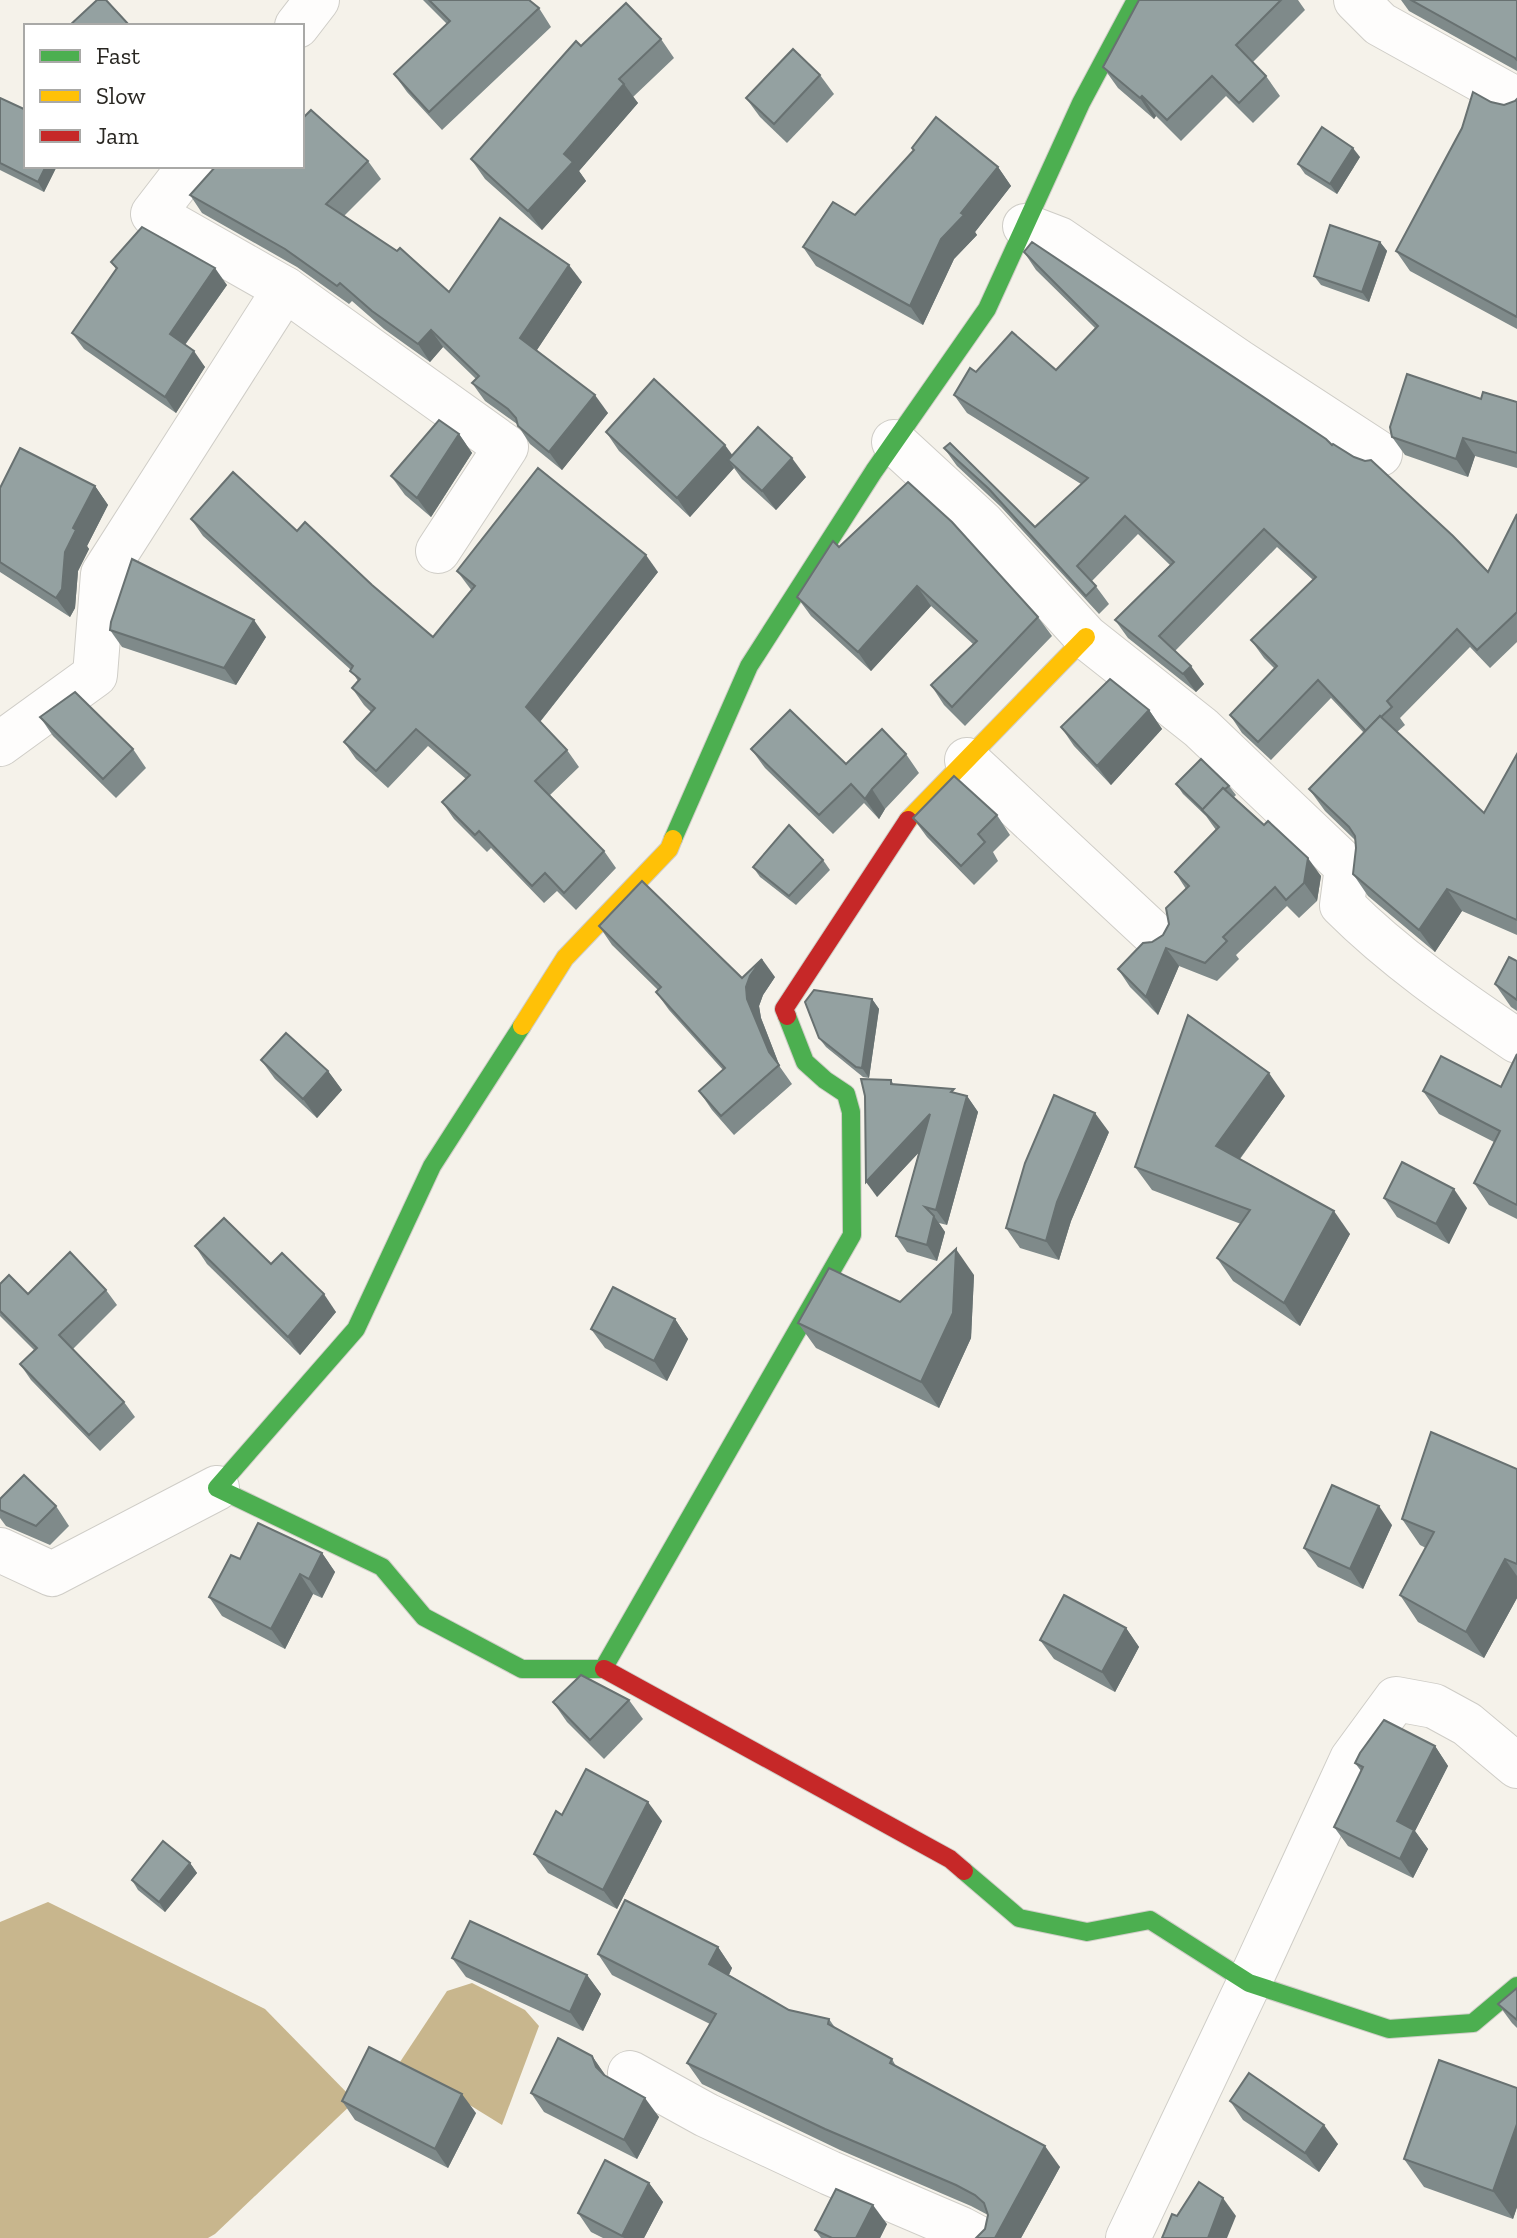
<svg xmlns="http://www.w3.org/2000/svg" width="1517" height="2238" viewBox="0 0 1517 2238" font-family="'Zilla Slab',serif">
	<style>
		.water { fill: #c8b68d }
		.lines { fill: none; stroke-linecap: round; stroke-linejoin: round }
		.street-casing { stroke: #cfcdc7; stroke-width: 46 }
		.fast-casing { stroke: #cfcdc7; stroke-width: 20 }
		.slow-casing { stroke: #cfcdc7; stroke-width: 20 }
		.jam-casing { stroke: #cfcdc7; stroke-width: 20 }
		.street { stroke: #fefdfc; stroke-width: 44 }
		.fast { stroke: #4caf50; stroke-width: 18 }
		.slow { stroke: #ffc107; stroke-width: 18 }
		.jam { stroke: #c62828; stroke-width: 18 }
		.wall { fill: #7f8a8a }
		.shaded-wall { fill: #687171 }
		.building { fill: #94a1a1; stroke: #687171; stroke-width: 2 }
	</style>
	<rect width="100%" height="100%" fill="#f5f2ea"/>
	<!-- water -->
	<g class="water">
		<polygon points="48,1902 265,2009 355,2101 215,2234 208,2238 0,2238 0,1922"/>
		<polygon points="472,1983 525,2010 539,2026 502,2125 400,2062 447,1991"/>
	</g>
	<g class="lines">
		<!-- street casing -->
		<g class="street-casing">
			<g id="street">
				<polyline points="1356,0 1380,24 1517,100"/>
				<polyline points="297,26 317,0"/>
				<polyline points="190,166 153,214 285,289"/>
				<polyline points="1025,226 1059,239 1239,362 1380,454"/>
				<path d="M894 442 983 524 1086 637 1201 728 1347 867 1342 905C1394 957 1456 1000 1517 1041"/>
				<polyline points="0,744 95,675 103,574 285,289 506,447 438,551"/>
				<polyline points="967,760 1157,937"/>
				<polyline points="0,1550 52,1574 217,1488"/>
				<polyline points="630,2073 706,2115 830,2173 961,2229 978,2238"/>
				<polyline points="1128,2238 1249,1983 1352,1759 1396,1699 1434,1706 1467,1724 1517,1766"/>
			</g>
		</g>
		<!-- fast casing -->
		<g class="fast-casing">
			<g id="fast">
				<polyline points="673,839 749,666 874,471 987,309 1081,103 1136,0"/>
				<polyline points="522,1026 432,1166 356,1329 217,1488 382,1567 424,1617 522,1669 604,1669"/>
				<polyline points="603,1669 852,1235 851,1112 846,1094 825,1080 805,1062 787,1016"/>
				<polyline points="964,1871 1019,1918 1087,1932 1150,1920 1249,1983 1389,2029 1473,2023 1517,1986"/>
			</g>
		</g>
		<!-- slow casing -->
		<g class="slow-casing">
			<g id="slow">
				<polyline points="908,820 1086,637"/>
				<polyline points="522,1026 565,958 669,849 673,839"/>
			</g>
		</g>
		<!-- jam casing -->
		<g class="jam-casing">
			<g id="jam">
				<polyline points="787,1016 784,1009 908,820"/>
				<polyline points="604,1669 950,1859 964,1871"/>
			</g>
		</g>
		<!-- street -->
		<use href="#street" class="street"/>
		<!-- fast -->
		<use href="#fast" class="fast"/>
		<!-- slow -->
		<use href="#slow" class="slow"/>
		<!-- jam -->
		<use href="#jam" class="jam"/>
	</g>
	<!-- wall -->
	<g class="wall">
		<polygon points="423,0 529,0 539,8 551,27 442,130 407,92 394,74 447,24"/>
		<polygon points="1139,0 1298,0 1305,10 1253,62 1266,76 1280,96 1253,123 1226,96 1181,141 1156,116 1154,119 1118,88 1103,67"/>
		<polygon points="1401,0 1517,0 1517,71 1409,11"/>
		<polygon points="661,39 674,58 633,97 638,103 579,171 586,181 542,230 485,179 471,159 581,46"/>
		<polygon points="820,75 834,94 787,143 760,117 746,98"/>
		<polygon points="0,98 26,166 57,166 44,192 0,170"/>
		<polygon points="1517,99 1517,329 1410,271 1396,251 1491,102 1504,105 1515,101"/>
		<polygon points="912,148 998,167 1011,186 975,232 977,235 954,259 923,325 816,266 803,247 855,215 913,151"/>
		<polygon points="1360,157 1337,194 1305,174 1298,164"/>
		<polygon points="368,161 381,179 344,216 449,292 582,282 536,351 608,413 562,470 530,444 517,424 485,401 472,383 476,379 443,347 430,362 384,329 352,301 349,304 297,267 202,213 190,195"/>
		<polygon points="1380,242 1387,251 1369,302 1321,285 1314,276"/>
		<polygon points="1024,252 1332,445 1488,572 1517,514 1517,642 1490,668 1470,647 1400,718 1405,725 1397,732 1484,813 1517,754 1517,935 1462,911 1435,952 1368,896 1353,874 1356,848 1355,840 1325,811 1309,789 1364,733 1331,698 1271,760 1242,733 1230,715 1275,669 1264,658 1251,640 1313,580 1277,547 1175,651 1204,684 1196,692 1128,638 1115,620 1170,565 1138,534 1092,581 1109,604 1099,614 1001,507 957,466 944,448 1035,527 1081,484 967,413 954,395 976,372 1056,370 1095,328 1036,270"/>
		<polygon points="111,262 227,285 185,345 205,367 176,413 84,349 72,333 116,269"/>
		<polygon points="1481,399 1517,402 1517,468 1475,456 1468,477 1405,455 1392,437"/>
		<polygon points="606,432 806,477 776,510 742,479 734,468 690,517 619,451"/>
		<polygon points="459,434 472,453 431,517 405,495 391,476"/>
		<polygon points="95,486 108,505 87,546 89,549 78,571 75,608 70,617 0,572 0,488"/>
		<polygon points="191,519 297,531 372,585 433,637 472,591 457,571 658,572 540,722 567,750 579,767 550,795 604,851 616,868 576,910 557,891 544,903 491,848 487,852 454,819 442,802 466,779 428,746 388,788 356,759 344,742 371,712 364,705 352,688 358,681 351,670 203,536"/>
		<polygon points="839,547 1038,617 1052,636 965,726 944,705 931,685 973,644 931,606 871,671 811,616 797,597"/>
		<polygon points="110,630 266,637 236,685 122,647"/>
		<polygon points="1149,710 1162,729 1111,785 1074,746 1061,727"/>
		<polygon points="40,717 133,749 146,768 116,798 53,736"/>
		<polygon points="751,749 846,764 906,754 919,773 885,809 879,819 864,803 833,834 765,768"/>
		<polygon points="1176,784 1229,786 1236,795 1234,797 1321,876 1317,901 1299,918 1287,906 1236,955 1239,959 1217,981 1179,966 1158,1015 1130,987 1118,969 1163,935 1186,889 1175,872 1216,830 1206,816 1183,794"/>
		<polygon points="997,815 1010,835 993,852 998,861 974,885 927,837 913,818"/>
		<polygon points="823,860 830,870 796,905 760,877 753,867"/>
		<polygon points="599,926 742,978 775,977 763,995 759,1006 761,1018 780,1067 792,1084 734,1135 712,1110 699,1091 723,1070 669,1010 656,992 658,990 612,945"/>
		<polygon points="1517,961 1517,1011 1511,1007 1495,984"/>
		<polygon points="872,999 879,1009 869,1078 863,1077 826,1047 819,1038"/>
		<polygon points="1517,1054 1517,1219 1489,1205 1474,1183 1494,1142 1439,1114 1423,1091 1501,1087"/>
		<polygon points="261,1060 328,1071 342,1090 317,1118 275,1079"/>
		<polygon points="891,1080 894,1085 957,1093 967,1096 978,1112 947,1225 939,1223 945,1232 937,1261 907,1252 896,1236 919,1152 877,1197"/>
		<polygon points="1285,1096 1240,1159 1350,1234 1300,1326 1233,1281 1217,1258 1241,1224 1152,1190 1135,1167"/>
		<polygon points="1109,1132 1071,1221 1059,1260 1020,1248 1006,1228"/>
		<polygon points="1384,1198 1467,1208 1449,1244 1397,1217"/>
		<polygon points="195,1246 271,1264 336,1312 300,1355 207,1264"/>
		<polygon points="974,1275 971,1338 939,1408 816,1348 798,1323 900,1302"/>
		<polygon points="0,1284 28,1294 106,1290 117,1305 73,1349 124,1402 135,1417 100,1451 31,1380 20,1364 34,1350 0,1316"/>
		<polygon points="675,1319 688,1339 667,1381 605,1348 591,1329"/>
		<polygon points="1517,1469 1517,1598 1484,1658 1418,1622 1400,1595 1426,1548 1420,1545 1402,1519"/>
		<polygon points="0,1499 56,1506 69,1526 50,1545 6,1526 0,1518"/>
		<polygon points="1392,1525 1363,1589 1318,1567 1304,1548"/>
		<polygon points="322,1553 335,1572 322,1598 313,1594 285,1649 222,1616 209,1597 240,1559"/>
		<polygon points="1126,1628 1139,1647 1115,1692 1054,1659 1040,1640"/>
		<polygon points="629,1700 643,1719 604,1759 567,1722 553,1702"/>
		<polygon points="1435,1746 1448,1766 1415,1831 1428,1849 1413,1878 1348,1846 1334,1827 1361,1771 1355,1763"/>
		<polygon points="562,1815 662,1821 617,1909 548,1873 534,1854"/>
		<polygon points="190,1863 197,1873 165,1912 138,1890 132,1880"/>
		<polygon points="718,1947 732,1968 729,1975 789,2010 829,2019 836,2029 892,2059 897,2068 1060,2167 1021,2238 976,2238 985,2229 988,2215 971,2206 840,2150 702,2084 687,2063 710,2024 612,1975 598,1954"/>
		<polygon points="452,1958 587,1975 601,1994 583,2031 466,1977"/>
		<polygon points="1517,1988 1517,2028 1512,2023 1498,2004"/>
		<polygon points="592,2056 606,2076 659,2117 637,2159 544,2112 531,2093"/>
		<polygon points="1517,2088 1517,2207 1513,2219 1424,2187 1404,2159"/>
		<polygon points="342,2101 476,2113 448,2168 355,2120"/>
		<polygon points="1230,2101 1338,2144 1319,2172 1243,2120"/>
		<polygon points="649,2183 663,2202 644,2238 603,2238 591,2232 578,2213"/>
		<polygon points="887,2224 880,2238 821,2238 815,2230"/>
	</g>
	<!-- shaded-wall -->
	<g class="shaded-wall">
		<polygon points="624,84 638,103 579,171 586,181 542,230 528,211 564,154"/>
		<polygon points="1142,96 1156,116 1154,119 1140,98"/>
		<polygon points="1353,148 1360,157 1337,194 1330,184"/>
		<polygon points="46,166 57,166 44,192 38,182"/>
		<polygon points="998,167 1011,186 975,232 977,235 954,259 923,325 910,306 941,239"/>
		<polygon points="1380,242 1387,251 1369,302 1362,292"/>
		<polygon points="569,265 582,282 533,356 520,338"/>
		<polygon points="215,268 227,285 181,350 170,334"/>
		<polygon points="431,330 443,347 430,362 418,344"/>
		<polygon points="194,351 205,367 176,413 165,397"/>
		<polygon points="595,395 608,413 562,470 549,452"/>
		<polygon points="459,434 472,453 431,517 417,498"/>
		<polygon points="1463,438 1475,456 1468,477 1456,459"/>
		<polygon points="725,445 739,464 728,460 734,468 690,517 677,498"/>
		<polygon points="792,458 806,477 776,510 762,491"/>
		<polygon points="95,486 108,505 87,546 89,549 78,571 75,608 70,617 56,598 65,552 73,528"/>
		<polygon points="646,555 658,572 538,724 526,707"/>
		<polygon points="917,586 931,606 871,671 858,652"/>
		<polygon points="254,620 266,637 236,685 224,668"/>
		<polygon points="1191,666 1204,684 1196,692 1183,674"/>
		<polygon points="1149,710 1162,729 1111,785 1097,766"/>
		<polygon points="872,789 885,809 879,819 865,799"/>
		<polygon points="1308,858 1321,876 1317,901 1304,883"/>
		<polygon points="1447,889 1462,911 1435,952 1419,930"/>
		<polygon points="1166,948 1179,966 1158,1015 1146,997"/>
		<polygon points="762,959 775,977 763,995 759,1006 761,1018 780,1067 769,1052 747,999 746,987 750,976"/>
		<polygon points="872,999 879,1009 869,1078 862,1068"/>
		<polygon points="328,1071 342,1090 317,1118 303,1099"/>
		<polygon points="1269,1073 1285,1096 1232,1169 1216,1146"/>
		<polygon points="967,1096 978,1112 947,1225 936,1210"/>
		<polygon points="1095,1113 1109,1132 1071,1221 1059,1260 1046,1241 1057,1202"/>
		<polygon points="930,1114 941,1129 877,1197 866,1182"/>
		<polygon points="1454,1189 1467,1208 1449,1244 1436,1224"/>
		<polygon points="1334,1211 1350,1234 1300,1326 1284,1303"/>
		<polygon points="934,1216 945,1232 937,1261 927,1245"/>
		<polygon points="956,1249 974,1275 971,1338 939,1408 921,1382"/>
		<polygon points="324,1294 336,1312 300,1355 288,1337"/>
		<polygon points="675,1319 688,1339 667,1381 654,1361"/>
		<polygon points="1379,1506 1392,1525 1363,1589 1350,1569"/>
		<polygon points="322,1553 335,1572 322,1598 309,1579"/>
		<polygon points="1505,1559 1517,1576 1517,1598 1484,1658 1466,1632"/>
		<polygon points="300,1574 313,1594 285,1649 271,1629"/>
		<polygon points="1126,1628 1139,1647 1115,1692 1102,1672"/>
		<polygon points="1435,1746 1448,1766 1415,1831 1428,1849 1413,1878 1400,1859 1397,1821"/>
		<polygon points="648,1802 662,1821 617,1909 603,1890"/>
		<polygon points="190,1863 197,1873 165,1912 159,1902"/>
		<polygon points="718,1947 732,1968 724,1985 709,1964"/>
		<polygon points="587,1975 601,1994 583,2031 570,2012"/>
		<polygon points="592,2056 605,2075 609,2087 596,2067"/>
		<polygon points="462,2094 476,2113 448,2168 435,2149"/>
		<polygon points="645,2098 659,2117 637,2159 624,2140"/>
		<polygon points="1517,2124 1517,2207 1513,2219 1493,2191"/>
		<polygon points="1324,2125 1338,2144 1319,2172 1305,2153"/>
		<polygon points="1045,2146 1060,2167 1021,2238 995,2238"/>
		<polygon points="649,2183 663,2202 644,2238 624,2238 622,2236"/>
		<polygon points="1223,2198 1236,2216 1227,2238 1208,2238"/>
		<polygon points="873,2205 887,2224 880,2238 856,2238"/>
	</g>
	<!-- building -->
	<g class="building">
		<polygon points="97,0 106,0 130,26 69,26"/>
		<polygon points="429,0 529,0 539,8 429,112 394,74 450,21"/>
		<polygon points="1139,0 1281,0 1236,45 1266,76 1239,103 1212,76 1167,120 1142,96 1140,98 1103,67"/>
		<polygon points="1411,0 1517,0 1517,60 1515,58"/>
		<polygon points="626,3 661,39 619,79 624,84 564,154 573,162 528,211 471,159 576,41 581,46"/>
		<polygon points="793,49 820,75 774,124 746,98"/>
		<polygon points="1473,92 1491,102 1504,105 1515,101 1517,99 1517,317 1396,251 1462,128"/>
		<polygon points="0,98 26,110 26,166 46,166 38,182 0,163"/>
		<polygon points="311,110 368,161 326,204 397,251 400,248 449,292 500,218 569,265 520,338 595,395 549,452 518,426 516,418 508,409 472,383 479,376 431,330 418,344 372,311 340,283 337,286 285,249 190,195 216,166 302,166 302,119"/>
		<polygon points="936,117 998,167 961,213 964,215 941,239 910,306 803,247 833,202 855,215 914,150 912,148"/>
		<polygon points="1322,127 1353,148 1330,184 1298,164"/>
		<polygon points="1330,225 1380,242 1362,292 1314,276"/>
		<polygon points="142,227 215,268 170,334 194,351 165,397 72,333 117,268 111,262"/>
		<polygon points="1032,242 1326,439 1332,445 1333,444 1354,457 1365,461 1371,460 1453,536 1488,572 1517,514 1517,612 1477,650 1457,629 1387,701 1392,707 1381,717 1380,716 1366,731 1318,680 1258,742 1230,715 1277,666 1251,640 1316,577 1264,529 1159,636 1191,666 1183,674 1115,620 1174,562 1125,516 1077,566 1096,586 1086,596 989,489 944,448 950,443 1035,527 1088,478 954,395 970,368 976,372 1012,332 1056,370 1098,326 1024,252"/>
		<polygon points="1407,374 1481,399 1483,392 1517,402 1517,453 1463,438 1456,459 1392,437 1390,427"/>
		<polygon points="654,379 725,445 677,498 606,432"/>
		<polygon points="439,420 459,434 417,498 391,476"/>
		<polygon points="758,427 792,458 762,491 728,460"/>
		<polygon points="20,448 95,486 73,528 76,530 65,552 62,589 56,598 0,562 0,488"/>
		<polygon points="538,468 646,555 526,707 567,750 535,781 604,851 564,893 545,873 532,886 479,831 475,835 442,802 470,775 416,729 376,771 344,742 375,708 352,688 360,679 350,671 353,666 191,519 233,472 297,531 305,522 372,585 433,637 475,586 457,571"/>
		<polygon points="908,482 952,522 1038,617 952,707 931,685 977,641 917,586 858,652 797,597 833,541 839,547"/>
		<polygon points="132,559 254,620 224,668 110,630 111,622"/>
		<polygon points="1110,679 1149,710 1097,766 1061,727"/>
		<polygon points="75,692 133,749 103,779 40,717"/>
		<polygon points="790,710 846,764 882,729 906,754 872,789 865,799 851,784 819,815 751,749"/>
		<polygon points="1380,716 1484,813 1517,754 1517,920 1447,889 1419,930 1353,874 1356,848 1355,836 1349,827 1309,789"/>
		<polygon points="1201,759 1229,786 1225,789 1223,788 1203,810 1176,784"/>
		<polygon points="954,776 997,815 978,834 985,842 961,866 913,818"/>
		<polygon points="1223,788 1264,825 1268,821 1308,858 1304,883 1286,900 1275,887 1223,937 1227,941 1205,963 1166,948 1146,997 1118,969 1143,943 1152,942 1163,935 1169,924 1166,908 1189,886 1175,872 1219,827 1202,810"/>
		<polygon points="789,825 823,860 789,896 753,867"/>
		<polygon points="642,881 742,978 762,959 750,976 746,987 747,999 769,1052 779,1065 721,1116 699,1091 725,1068 656,992 661,987 599,926"/>
		<polygon points="1509,957 1517,961 1517,1000 1495,984"/>
		<polygon points="814,990 872,999 862,1068 856,1067 819,1038 805,1002"/>
		<polygon points="1188,1015 1269,1073 1216,1146 1334,1211 1284,1303 1217,1258 1250,1210 1135,1167"/>
		<polygon points="286,1033 328,1071 303,1099 261,1060"/>
		<polygon points="1517,1054 1517,1205 1474,1183 1500,1131 1423,1091 1441,1056 1501,1087"/>
		<polygon points="861,1079 891,1080 891,1084 954,1089 951,1092 967,1096 936,1210 925,1207 934,1216 927,1245 896,1236 930,1114 866,1182 865,1096"/>
		<polygon points="1054,1095 1095,1113 1057,1202 1046,1241 1006,1228 1025,1163"/>
		<polygon points="1402,1162 1454,1189 1436,1224 1384,1198"/>
		<polygon points="224,1218 271,1264 282,1253 324,1294 288,1337 195,1246"/>
		<polygon points="956,1249 953,1313 921,1382 798,1323 829,1268 900,1302"/>
		<polygon points="70,1252 106,1290 59,1335 124,1402 89,1435 20,1364 37,1348 0,1311 0,1284 9,1275 28,1294"/>
		<polygon points="613,1287 675,1319 654,1361 591,1329"/>
		<polygon points="1431,1432 1517,1469 1517,1564 1505,1559 1466,1632 1400,1595 1434,1532 1402,1519"/>
		<polygon points="24,1475 56,1506 36,1526 0,1510 0,1499"/>
		<polygon points="1332,1485 1379,1506 1350,1569 1304,1548"/>
		<polygon points="258,1523 322,1553 309,1579 300,1574 271,1629 209,1597 231,1555 240,1559"/>
		<polygon points="1064,1595 1126,1628 1102,1672 1040,1640"/>
		<polygon points="581,1675 629,1700 590,1740 553,1702"/>
		<polygon points="1384,1720 1435,1746 1397,1821 1414,1830 1400,1859 1334,1827 1363,1767 1355,1763 1360,1753"/>
		<polygon points="586,1769 648,1802 603,1890 534,1854 556,1811 562,1815"/>
		<polygon points="163,1841 190,1863 159,1902 132,1880"/>
		<polygon points="625,1900 718,1947 709,1964 789,2010 829,2019 828,2024 892,2059 890,2063 1045,2146 995,2238 976,2238 985,2229 988,2215 984,2203 975,2195 956,2185 825,2129 687,2063 716,2014 598,1954"/>
		<polygon points="470,1921 587,1975 570,2012 452,1958"/>
		<polygon points="1517,1988 1517,2020 1498,2004"/>
		<polygon points="558,2038 592,2056 596,2067 604,2075 645,2098 624,2140 531,2093"/>
		<polygon points="369,2047 462,2094 435,2149 342,2101"/>
		<polygon points="1439,2060 1517,2088 1517,2124 1493,2191 1404,2159"/>
		<polygon points="1249,2073 1324,2125 1305,2153 1230,2101"/>
		<polygon points="605,2160 649,2183 622,2236 578,2213"/>
		<polygon points="1199,2182 1223,2198 1208,2238 1162,2238 1172,2214 1177,2216"/>
		<polygon points="836,2189 873,2205 856,2238 832,2238 815,2230"/>
	</g>
	<!-- legend -->
	<rect x="24" y="24" width="280" height="144" fill="#ffffff" stroke="#a9a9a7" stroke-width="2"/>
	<rect x="40" y="50" width="40" height="12" fill="#4caf50" stroke="#a9a9a7" stroke-width="2"/>
	<text x="96" y="64" font-size="24" fill="#292722">Fast</text>
	<rect x="40" y="90" width="40" height="12" fill="#ffc107" stroke="#a9a9a7" stroke-width="2"/>
	<text x="96" y="104" font-size="24" fill="#292722">Slow</text>
	<rect x="40" y="130" width="40" height="12" fill="#c62828" stroke="#a9a9a7" stroke-width="2"/>
	<text x="96" y="144" font-size="24" fill="#292722">Jam</text>
</svg>
